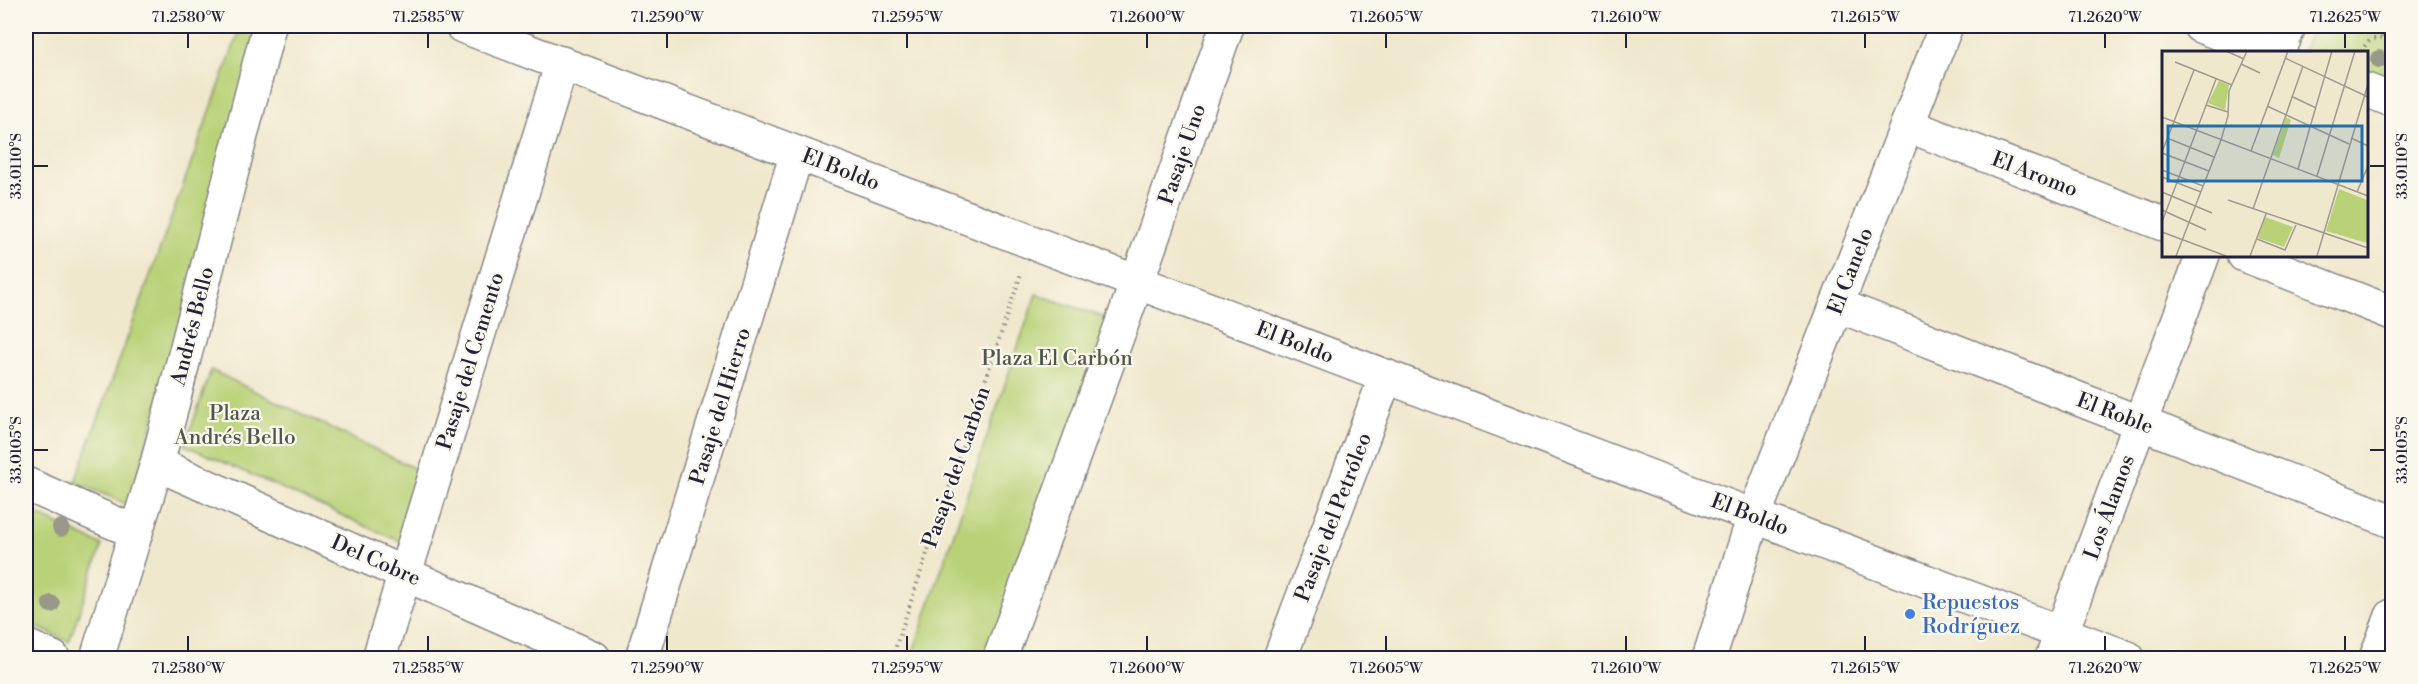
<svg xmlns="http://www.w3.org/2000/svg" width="2418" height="684" viewBox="0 0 2418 684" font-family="'Libre Bodoni',serif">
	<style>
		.green { fill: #b9d278; stroke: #6e7a5a; stroke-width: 1.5 }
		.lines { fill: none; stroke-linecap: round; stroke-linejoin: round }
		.minor-casing { stroke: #898584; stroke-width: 36 }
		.tertiary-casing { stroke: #898584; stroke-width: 36 }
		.path { stroke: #898584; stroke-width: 4; stroke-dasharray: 1.5 4.5; stroke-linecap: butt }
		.minor { stroke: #fff; stroke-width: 33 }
		.tertiary { stroke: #fff; stroke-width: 33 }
		.tree { fill: #979887 }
		.ticks { fill: none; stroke: #22223b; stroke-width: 2 }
		.shop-dot { fill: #3f7fe0; stroke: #fbf7ec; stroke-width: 2 }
		.labels { text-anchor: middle; stroke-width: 4.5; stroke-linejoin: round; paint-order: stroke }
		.street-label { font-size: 21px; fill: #22223b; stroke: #fbf7ec }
		.park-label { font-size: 21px; fill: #4f574d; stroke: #fbf7ec }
		.shop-label { font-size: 21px; fill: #366cbe; stroke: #fbf7ec; text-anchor: start }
		.inset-river { fill: none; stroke: #88b9f4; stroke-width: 3 }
		.inset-road { fill: none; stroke: #9e9993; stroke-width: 1.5 }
		.view { fill: #1f6fb2; fill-opacity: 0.15; stroke: #1f6fb2; stroke-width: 3 }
		.inset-edge { fill: none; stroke: #22223b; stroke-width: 3 }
		.neatline { fill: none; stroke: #22223b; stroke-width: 2 }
		.ticks-label { font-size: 15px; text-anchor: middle; fill: #22223b }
	</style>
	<rect width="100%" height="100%" fill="#fbf7ec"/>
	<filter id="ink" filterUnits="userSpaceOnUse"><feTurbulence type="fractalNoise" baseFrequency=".0167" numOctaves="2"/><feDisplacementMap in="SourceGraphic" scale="12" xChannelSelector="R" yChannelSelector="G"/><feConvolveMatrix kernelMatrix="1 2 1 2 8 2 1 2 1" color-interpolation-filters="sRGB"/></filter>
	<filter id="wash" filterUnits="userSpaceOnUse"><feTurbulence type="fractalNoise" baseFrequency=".008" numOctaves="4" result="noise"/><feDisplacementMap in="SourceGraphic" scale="24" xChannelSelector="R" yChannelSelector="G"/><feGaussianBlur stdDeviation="1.35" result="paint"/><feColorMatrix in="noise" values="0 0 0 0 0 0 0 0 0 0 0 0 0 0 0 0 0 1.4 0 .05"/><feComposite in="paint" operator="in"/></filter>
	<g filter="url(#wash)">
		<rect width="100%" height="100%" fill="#f0e8cd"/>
		<!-- green -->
		<g class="green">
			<polygon points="241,26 266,26 129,505 75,482"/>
			<polygon points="2313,26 2392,27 2392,93 2366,82 2366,52 2302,52"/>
			<polygon points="1036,294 1112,320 993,658 911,658"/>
			<polygon points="211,370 422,472 401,542 185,445"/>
			<polygon points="26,509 102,545 69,642 26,622"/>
		</g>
	</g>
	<g filter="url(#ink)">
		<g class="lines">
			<!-- minor casing -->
			<g class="minor-casing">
				<g id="minor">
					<polyline points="2200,26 2269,52"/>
					<polyline points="2279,52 2289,26"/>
					<polyline points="2366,90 2392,100"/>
					<polyline points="1907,125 2163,224"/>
					<polyline points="2244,255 2392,313"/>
					<polyline points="1837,305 2392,521"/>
					<polyline points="157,464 594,658"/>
					<polyline points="26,484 135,532"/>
					<polyline points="26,646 53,658"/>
					<polyline points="379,658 562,63"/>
					<polyline points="642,658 797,153"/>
					<polyline points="1000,658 1137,282 1227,26"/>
					<polyline points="1280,658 1386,376"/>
					<polyline points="1709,658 1754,516 1946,26"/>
					<polyline points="2052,658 2203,255"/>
					<polyline points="2376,658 2392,616"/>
				</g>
			</g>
			<!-- tertiary casing -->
			<g class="tertiary-casing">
				<g id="tertiary">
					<polyline points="462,26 2128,658"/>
					<polyline points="97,658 157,464 269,26"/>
				</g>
			</g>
			<!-- path -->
			<g class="path">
				<polyline points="2383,38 2389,26"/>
				<path d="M2362 52C2367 37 2381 34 2392 45"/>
				<polyline points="892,658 1021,274"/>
			</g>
			<!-- minor -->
			<use href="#minor" class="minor"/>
			<!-- tertiary -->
			<use href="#tertiary" class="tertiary"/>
		</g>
		<!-- trees -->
		<g class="tree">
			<circle cx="2379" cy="59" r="9"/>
			<circle cx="61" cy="528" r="9"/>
			<circle cx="51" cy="604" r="9"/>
		</g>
	</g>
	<!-- ticks -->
	<path class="ticks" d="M188 33V48M428 33V48M667 33V48M907 33V48M1147 33V48M1386 33V48M1626 33V48M1865 33V48M2105 33V48M2345 33V48M33 166H48M2370 166H2385M33 450H48M2370 450H2385M188 636V651M428 636V651M667 636V651M907 636V651M1147 636V651M1386 636V651M1626 636V651M1865 636V651M2105 636V651M2345 636V651"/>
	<!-- markers -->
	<circle class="shop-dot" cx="1910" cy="614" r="6"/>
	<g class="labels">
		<!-- street labels -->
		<g class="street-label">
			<text transform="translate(1182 154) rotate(-71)" y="7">Pasaje Uno</text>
			<text transform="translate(841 169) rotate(21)" y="7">El Boldo</text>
			<text transform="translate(2035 174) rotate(21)" y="7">El Aromo</text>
			<text transform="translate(1850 271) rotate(-69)" y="7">El Canelo</text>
			<text transform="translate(192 326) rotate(-76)" y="7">Andrés Bello</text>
			<text transform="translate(1295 342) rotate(21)" y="7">El Boldo</text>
			<text transform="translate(470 361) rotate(-73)" y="7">Pasaje del Cemento</text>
			<text transform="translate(720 406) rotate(-73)" y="7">Pasaje del Hierro</text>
			<text transform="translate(2115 413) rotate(21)" y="7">El Roble</text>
			<text transform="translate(956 467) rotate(-71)" y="7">Pasaje del Carbón</text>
			<text transform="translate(2109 507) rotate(-70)" y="7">Los Álamos</text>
			<text transform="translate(1750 514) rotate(21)" y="7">El Boldo</text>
			<text transform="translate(1333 517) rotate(-69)" y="7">Pasaje del Petróleo</text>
			<text transform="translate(376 560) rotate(24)" y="7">Del Cobre</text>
		</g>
		<!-- park labels -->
		<g class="park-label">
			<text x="1057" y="365">Plaza El Carbón</text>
			<text x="235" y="420">Plaza<tspan x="235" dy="24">Andrés Bello</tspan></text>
		</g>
		<!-- shop labels -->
		<g class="shop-label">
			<text x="1922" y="609">Repuestos<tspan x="1922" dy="24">Rodríguez</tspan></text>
		</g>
	</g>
	<!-- overview -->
	<g transform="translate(2162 51)">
		<rect width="206" height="206" fill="#f0e8cd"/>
		<path d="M57 30 67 34 63 59 46 52ZM124 66 129 69 117 107 111 104ZM177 138 205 149V192L164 180ZM103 166 131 176 122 196 96 187Z" fill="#b9d278"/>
		<path class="inset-river" d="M127 0H150"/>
		<path class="inset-road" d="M64 0 82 8M123 7 206 46M13 11 70 34M79 13 98 22M131 46 154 57M44 54 66 61M105 55 187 93M0 66 206 145M5 87 52 106M189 87 206 95M89 100 126 0M0 101 32 19M0 102 47 120M136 118 170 0M0 119 41 135M155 125 193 0M0 126 39 141M0 141 50 162M195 141 206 115M66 149 206 197M91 158 141 15M0 159 44 179M0 171 54 28M0 181 64 205M95 188 123 199 134 174M14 205 59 89 66 65 67 40 85 0M88 205 104 163M155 205 206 33"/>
		<path class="view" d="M6 75H200V130H6Z"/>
		<rect width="206" height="206" class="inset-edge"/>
	</g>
	<!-- margin -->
	<rect width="2418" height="684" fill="none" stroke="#fbf7ec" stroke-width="66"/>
	<rect x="33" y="33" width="2352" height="618" class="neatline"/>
	<g class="ticks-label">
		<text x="188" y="22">71.2580°W</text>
		<text x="428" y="22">71.2585°W</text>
		<text x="667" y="22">71.2590°W</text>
		<text x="907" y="22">71.2595°W</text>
		<text x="1147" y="22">71.2600°W</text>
		<text x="1386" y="22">71.2605°W</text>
		<text x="1626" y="22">71.2610°W</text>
		<text x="1865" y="22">71.2615°W</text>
		<text x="2105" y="22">71.2620°W</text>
		<text x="2345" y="22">71.2625°W</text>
		<text transform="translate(2402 166) rotate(-90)" y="5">33.0110°S</text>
		<text transform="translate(16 166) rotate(-90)" y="5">33.0110°S</text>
		<text transform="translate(2402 450) rotate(-90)" y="5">33.0105°S</text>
		<text transform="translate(16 450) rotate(-90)" y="5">33.0105°S</text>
		<text x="188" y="673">71.2580°W</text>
		<text x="428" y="673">71.2585°W</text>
		<text x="667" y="673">71.2590°W</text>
		<text x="907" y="673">71.2595°W</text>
		<text x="1147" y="673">71.2600°W</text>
		<text x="1386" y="673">71.2605°W</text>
		<text x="1626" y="673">71.2610°W</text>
		<text x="1865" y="673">71.2615°W</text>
		<text x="2105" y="673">71.2620°W</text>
		<text x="2345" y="673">71.2625°W</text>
	</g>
</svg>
